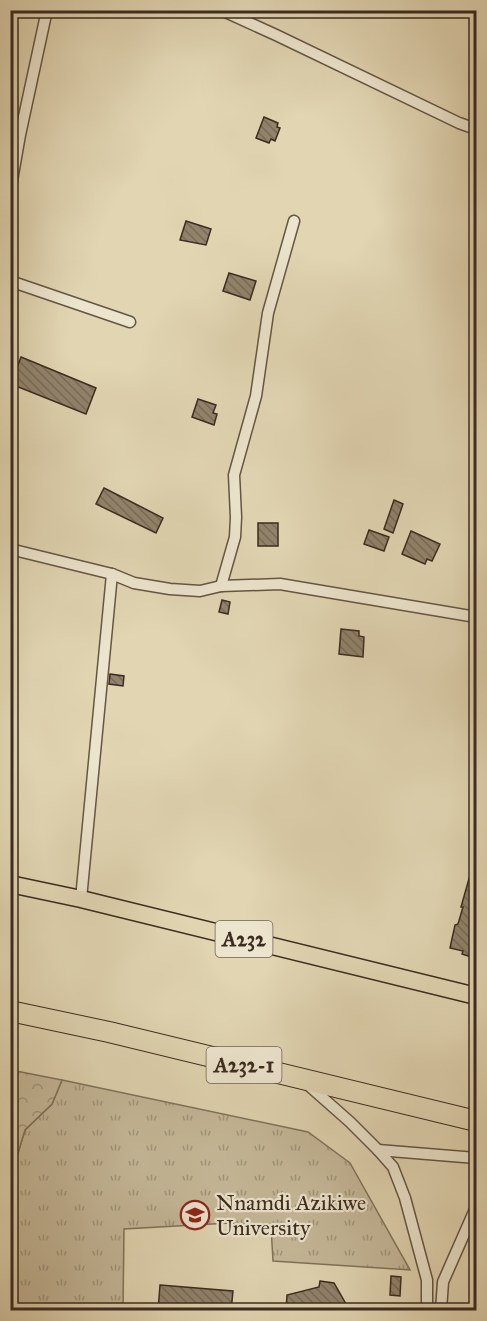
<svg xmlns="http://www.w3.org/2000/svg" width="487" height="1321" viewBox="0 0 487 1321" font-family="'IM FELL Great Primer',serif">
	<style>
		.grass { fill: url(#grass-tufts); stroke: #80725c; stroke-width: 1.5 }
		.forest { fill: url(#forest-crowns); stroke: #80725c; stroke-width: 1.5 }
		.building { fill: url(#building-back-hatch); stroke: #3b2b20; stroke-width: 1.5 }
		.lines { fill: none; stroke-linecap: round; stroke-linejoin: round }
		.street-casing { stroke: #645644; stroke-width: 13 }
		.primary-casing { stroke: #3b2b20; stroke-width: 19 }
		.highway-casing { stroke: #3b2b20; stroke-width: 22 }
		.street { stroke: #ece4cd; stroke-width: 10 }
		.primary { stroke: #e1d5b2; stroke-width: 16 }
		.highway { stroke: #e1d5b2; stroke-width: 20 }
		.labels { text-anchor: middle; stroke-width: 4.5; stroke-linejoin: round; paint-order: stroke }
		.shield { fill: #ece4cd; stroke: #706254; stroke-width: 1.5 }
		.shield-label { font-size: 21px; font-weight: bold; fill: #3b2b20 }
		.poi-label { font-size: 22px; fill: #3b2b20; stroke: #ece4cd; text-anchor: start }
	</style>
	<defs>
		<pattern id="grass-tufts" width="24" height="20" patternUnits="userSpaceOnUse" patternTransform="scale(1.5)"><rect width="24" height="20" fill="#c5b899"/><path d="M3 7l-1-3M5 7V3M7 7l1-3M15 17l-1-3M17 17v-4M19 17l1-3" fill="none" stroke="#a1967c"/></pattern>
		<pattern id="forest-crowns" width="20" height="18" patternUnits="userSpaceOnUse" patternTransform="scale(1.5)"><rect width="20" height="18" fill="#c5b899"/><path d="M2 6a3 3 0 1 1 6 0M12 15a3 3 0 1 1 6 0" fill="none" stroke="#a1967c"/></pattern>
		<pattern id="building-back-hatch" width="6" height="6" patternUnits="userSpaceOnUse" patternTransform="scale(1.5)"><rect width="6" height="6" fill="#91836c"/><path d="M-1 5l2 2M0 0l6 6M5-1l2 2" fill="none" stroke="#786b58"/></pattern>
	</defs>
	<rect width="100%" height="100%" fill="#e1d5b2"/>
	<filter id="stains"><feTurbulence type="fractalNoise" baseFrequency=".00333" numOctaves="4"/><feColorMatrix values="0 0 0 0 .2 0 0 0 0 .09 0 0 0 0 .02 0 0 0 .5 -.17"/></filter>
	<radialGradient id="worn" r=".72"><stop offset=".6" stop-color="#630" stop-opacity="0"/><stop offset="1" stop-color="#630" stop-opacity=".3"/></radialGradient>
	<!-- grass -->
	<polygon class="grass" points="62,1080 308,1132 350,1163 410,1270 273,1261 271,1227 230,1223 124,1229 123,1310 11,1310 11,1176 25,1130 52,1104"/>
	<!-- forest -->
	<polygon class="forest" points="11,1070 62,1080 52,1104 25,1130 11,1176"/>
	<!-- building -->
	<g class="building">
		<polygon points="264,117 278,123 277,127 280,128 275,141 271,139 269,143 256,138"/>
		<polygon points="186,221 211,229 206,245 180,240"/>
		<polygon points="229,273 256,281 250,300 223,291"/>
		<polygon points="21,357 96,388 86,414 11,384"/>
		<polygon points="198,399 216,405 213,413 217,414 214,425 192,417"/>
		<polygon points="104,488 163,518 156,533 96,504"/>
		<polygon points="394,500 403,504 393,533 384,529"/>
		<rect x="258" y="523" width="20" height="23"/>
		<polygon points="369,530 389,537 384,551 364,544"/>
		<polygon points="411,531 440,544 432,561 427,559 425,564 402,554"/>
		<polygon points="222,600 230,602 228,614 219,612"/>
		<polygon points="341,629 359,631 359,636 364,637 363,657 339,654"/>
		<polygon points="110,674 124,676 123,686 109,684"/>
		<polygon points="474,861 477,861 477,959 462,954 463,951 450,948 455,925 458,924 463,907 461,907"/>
		<polygon points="391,1276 401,1277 400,1296 390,1295"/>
		<polygon points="320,1281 334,1283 346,1304 329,1308 329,1311 286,1311 287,1295 319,1287"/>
		<polygon points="160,1285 233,1291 231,1311 158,1311"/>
	</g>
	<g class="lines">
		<!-- street casing -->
		<g class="street-casing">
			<g id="street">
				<polyline points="221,10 276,35 459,123 476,129"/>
				<polyline points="10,192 20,135 47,10"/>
				<polyline points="10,281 130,322"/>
				<polyline points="10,549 112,574 134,583 170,589 200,591 221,586 280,584 476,617"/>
				<polyline points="221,586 235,537 236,517 234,475 256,396 268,313 294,221"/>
				<polyline points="81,899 112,574"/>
				<polyline points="307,1084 350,1122 378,1150 393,1167 405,1198 427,1280 427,1310"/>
				<polyline points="378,1150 476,1158"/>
				<polyline points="441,1310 443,1282 476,1207"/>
			</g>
		</g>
		<!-- primary casing -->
		<g class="primary-casing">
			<polyline id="primary" points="10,884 81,899 476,996"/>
		</g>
		<!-- highway casing -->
		<g class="highway-casing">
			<polyline id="highway" points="10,1011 109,1032 476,1121"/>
		</g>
		<!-- street -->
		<use href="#street" class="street"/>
		<!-- primary -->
		<use href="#primary" class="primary"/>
		<!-- highway -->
		<use href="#highway" class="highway"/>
	</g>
	<!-- icons -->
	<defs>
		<g id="university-ring" transform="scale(1.5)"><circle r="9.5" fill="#ece4cd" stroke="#8f2418" stroke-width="1.5"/><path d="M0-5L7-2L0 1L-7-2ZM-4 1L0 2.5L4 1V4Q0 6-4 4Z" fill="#8f2418"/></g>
	</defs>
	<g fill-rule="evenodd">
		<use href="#university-ring" x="195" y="1215"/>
	</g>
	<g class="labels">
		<!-- shield labels -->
		<g class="shield">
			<rect x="215.5" y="921" width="57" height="36" rx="4.5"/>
			<rect x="206.5" y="1047" width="75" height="36" rx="4.5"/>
		</g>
		<g class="shield-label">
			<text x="244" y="946">A232</text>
			<text x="244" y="1072">A232-1</text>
		</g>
		<!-- poi labels -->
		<g class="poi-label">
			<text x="216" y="1210">Nnamdi Azikiwe<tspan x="216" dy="25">University</tspan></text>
		</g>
	</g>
	<!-- margin -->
	<rect width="487" height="1321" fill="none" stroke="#e1d5b2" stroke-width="36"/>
	<rect x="12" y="12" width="463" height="1297" fill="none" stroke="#3b2b20" stroke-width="3"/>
	<rect x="18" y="18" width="451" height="1285" fill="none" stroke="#3b2b20" stroke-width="1.5"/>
	<rect width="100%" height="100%" filter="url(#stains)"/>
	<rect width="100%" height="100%" fill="url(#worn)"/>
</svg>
